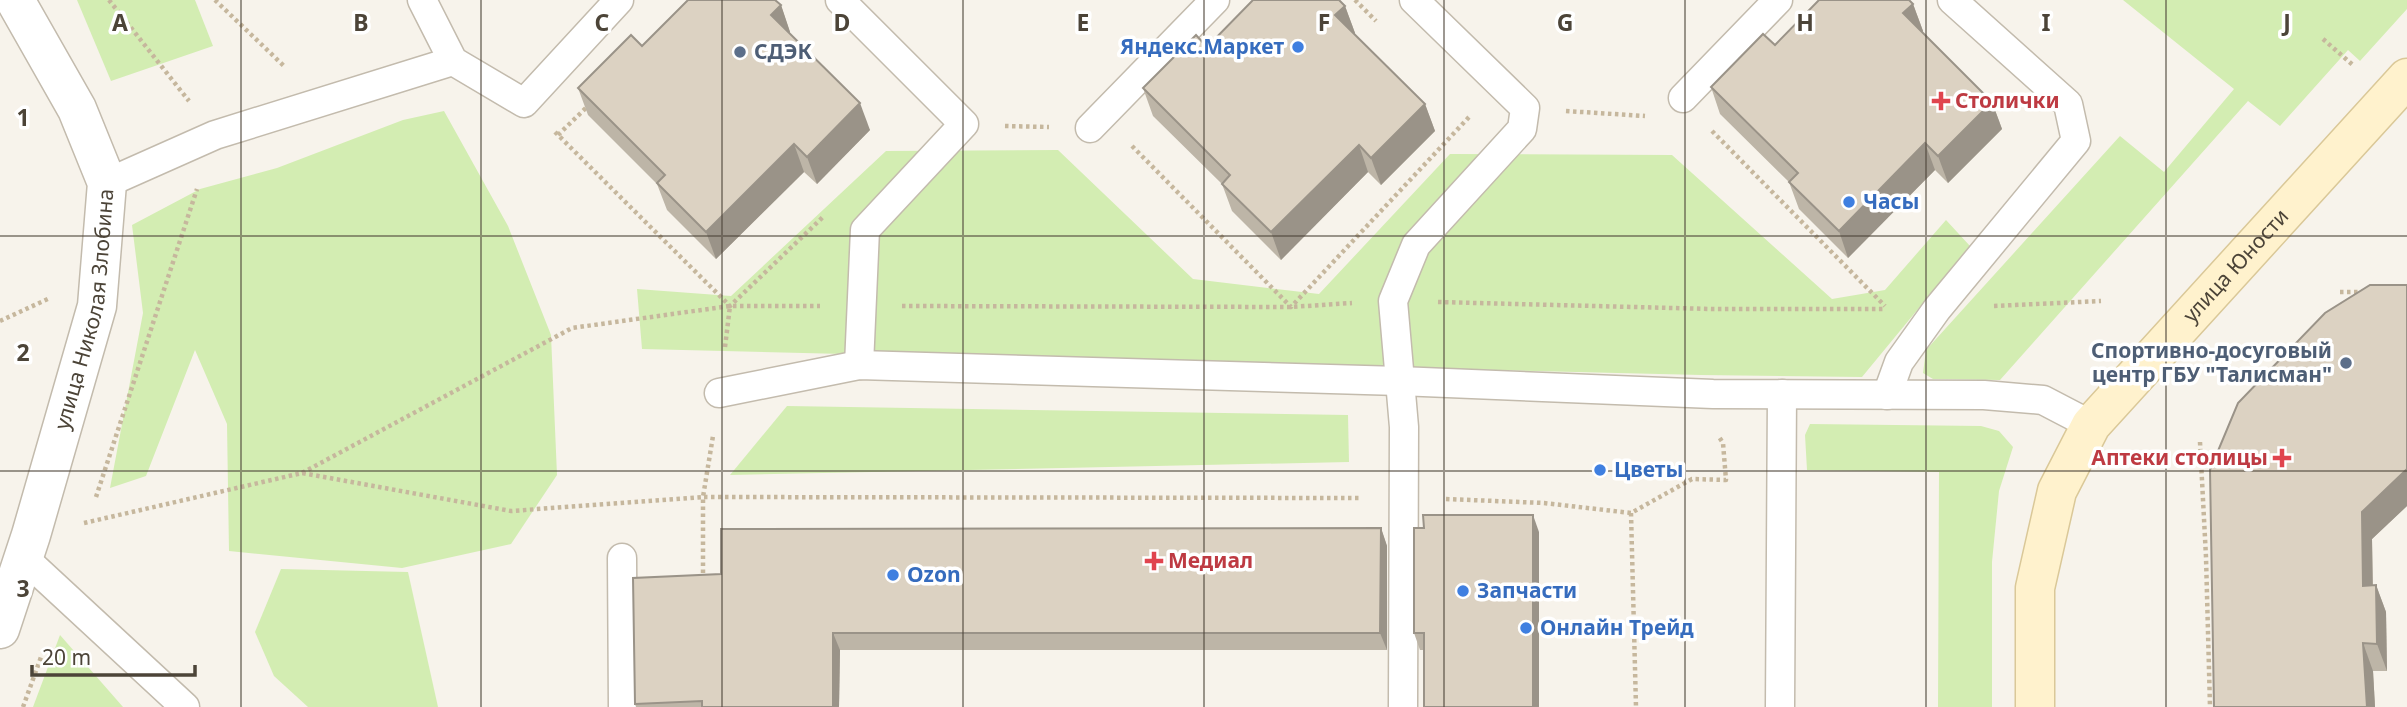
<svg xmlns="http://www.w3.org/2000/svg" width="2407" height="707" viewBox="0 0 2407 707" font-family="'Noto Sans',sans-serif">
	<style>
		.green { fill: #d3edb2 }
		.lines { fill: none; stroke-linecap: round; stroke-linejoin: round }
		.lane-casing { stroke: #c3bbad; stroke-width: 31 }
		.street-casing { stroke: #c3bbad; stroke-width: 41 }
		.secondary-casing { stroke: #dac898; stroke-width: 41 }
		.path { stroke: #c6b79d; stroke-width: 4.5; stroke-dasharray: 3.5 3.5; stroke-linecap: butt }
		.lane { stroke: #fff; stroke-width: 28 }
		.street { stroke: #fff; stroke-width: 38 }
		.secondary { stroke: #fff2cd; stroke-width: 38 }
		.wall { fill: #bdb5a7 }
		.shaded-wall { fill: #9a9388 }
		.building { fill: #dcd2c2; stroke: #9a9388; stroke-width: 2 }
		.grid { fill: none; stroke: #4c4438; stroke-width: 2; stroke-opacity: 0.55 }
		.shop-dot { fill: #3f7fe0; stroke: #fff; stroke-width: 2.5 }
		.service-dot { fill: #5c6f8a; stroke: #fff; stroke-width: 2.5 }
		.health-dot { fill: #e0444e; stroke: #fff; stroke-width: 2.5 }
		.labels { text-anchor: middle; stroke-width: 7; stroke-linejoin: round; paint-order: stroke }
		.shop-label { font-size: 21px; font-weight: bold; fill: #366cbe; stroke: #fff; text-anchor: start }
		.service-label { font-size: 21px; font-weight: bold; fill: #4e5e75; stroke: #fff; text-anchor: start }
		.health-label { font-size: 21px; font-weight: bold; fill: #be3a42; stroke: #fff; text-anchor: start }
		.street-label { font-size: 21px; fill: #4c4438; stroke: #fff }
		.grid-label { font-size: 23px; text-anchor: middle; font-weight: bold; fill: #4c4438; stroke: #fff; stroke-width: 7; stroke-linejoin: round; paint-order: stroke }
	</style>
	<rect width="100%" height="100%" fill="#f7f3eb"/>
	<!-- green -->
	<g class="green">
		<polygon points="77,0 195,0 213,46 111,81"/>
		<polygon points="2123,0 2407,0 2407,9 2360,61 2348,50 2280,126 2248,101 2000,380 1933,379 1923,373 1926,350 2120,136 2164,172 2234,89"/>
		<polygon points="444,111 508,226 551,335 557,475 511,544 402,568 229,551 227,424 195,350 146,476 110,488 143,313 132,225 200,189 277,168 403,120"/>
		<polygon points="1058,150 1193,279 1319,294 1450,154 1672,155 1832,299 1885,290 1946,220 1970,246 1862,377 1701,375 642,349 637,289 731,296 886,151"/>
		<polygon points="787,406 1348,415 1349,462 730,475"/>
		<polygon points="1810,424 1981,426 1999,431 2013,447 1999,491 1992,562 1992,707 1938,707 1939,472 1807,470 1805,435"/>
		<polygon points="281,569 408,572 438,707 308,707 274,676 255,632"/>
		<polygon points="60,635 123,707 33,707"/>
	</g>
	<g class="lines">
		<!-- lane casing -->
		<g class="lane-casing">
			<g id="lane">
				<polyline points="422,0 453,61 524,103 619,0"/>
				<polyline points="840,0 964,124 865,230 859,365"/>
				<polyline points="1683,98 1778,0"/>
				<polyline points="1090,128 1215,0"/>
				<polyline points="107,183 215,135 453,61"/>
				<polyline points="719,393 859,365 1399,381 1713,394 1984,395 2043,400 2091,425"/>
				<polyline points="1887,395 1899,362 1937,309 2076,141 2068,104 1952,0"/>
				<polyline points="24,558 185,707"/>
				<polyline points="622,558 623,707"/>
				<polyline points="1403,707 1404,427 1393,301 1416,245 1522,129 1525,108 1414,0"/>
				<polyline points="1780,707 1782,394"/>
			</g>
		</g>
		<!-- street casing -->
		<g class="street-casing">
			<g id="street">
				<path id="s1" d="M0 629 31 535 97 306 107 183 77 109 15 0"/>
			</g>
		</g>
		<!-- secondary casing -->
		<g class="secondary-casing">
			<g id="secondary">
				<path id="s2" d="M2035 707V588L2057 491 2091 425 2407 78"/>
			</g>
		</g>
		<!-- path -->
		<g class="path">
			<polyline points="109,0 189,101"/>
			<polyline points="215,0 285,67"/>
			<polyline points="1355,0 1376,21"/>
			<polyline points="2323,39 2354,66"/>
			<polyline points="1566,111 1645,116"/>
			<polyline points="1005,126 1049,127"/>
			<polyline points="1712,131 1885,306"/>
			<polyline points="555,132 730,306 823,217"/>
			<polyline points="558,135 590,104"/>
			<polyline points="1132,146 1291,307 1470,116"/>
			<polyline points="2340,292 2364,292"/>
			<polyline points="1438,302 1712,309 1884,309"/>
			<polyline points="902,306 1291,307 1352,303"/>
			<polyline points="1994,306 2101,301"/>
			<polyline points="0,321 50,298"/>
			<polyline points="725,347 730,306"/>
			<polyline points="2200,442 2206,557 2210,707"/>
			<polyline points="302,473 572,328 730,306 820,306"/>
			<polyline points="96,497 197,189"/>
			<polyline points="1446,499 1544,503 1631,513 1692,479 1726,480 1723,443 1719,437"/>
			<polyline points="1631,513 1636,707"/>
			<polyline points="84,523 302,473 511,511 703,497 713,436"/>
			<polyline points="703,580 703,497 1360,498"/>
			<polyline points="23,707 41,657"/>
		</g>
		<!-- lane -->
		<use href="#lane" class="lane"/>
		<!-- street -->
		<use href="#street" class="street"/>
		<!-- secondary -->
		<use href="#secondary" class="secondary"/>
	</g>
	<!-- wall -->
	<g class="wall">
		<polygon points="1913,4 1923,31 1922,32 1992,102 2002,129 1948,183 1935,170 1848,258 1799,209 1789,182 1720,114 1711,87 1775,45"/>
		<polygon points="781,5 790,32 789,33 870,130 817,184 804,172 716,259 667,210 657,184 588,115 578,88 642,46"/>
		<polygon points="1345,6 1355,33 1354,34 1425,104 1435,131 1381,185 1368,172 1281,260 1232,211 1222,184 1153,116 1143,88 1207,47"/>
		<polygon points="2407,285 2407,506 2372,539 2373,585 2376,585 2386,612 2387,671 2373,671 2375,707 2214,707"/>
		<polygon points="1381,528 1387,546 1387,650 840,650 839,707 636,707 635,704 721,574"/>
		<polygon points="1539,532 1539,707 1424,707 1424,650 1420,650 1414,633"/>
	</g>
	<!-- shaded-wall -->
	<g class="shaded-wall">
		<polygon points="1913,4 1923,31 1913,41 1903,13"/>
		<polygon points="781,5 790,32 781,42 771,15"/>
		<polygon points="1345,6 1355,33 1345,43 1335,15"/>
		<polygon points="1992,102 2002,129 1948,183 1938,156"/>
		<polygon points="860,103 870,130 817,184 807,157"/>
		<polygon points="1425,104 1435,131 1381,185 1371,158"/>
		<polygon points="1925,143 1935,170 1848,258 1839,231"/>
		<polygon points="794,144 804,172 716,259 706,232"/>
		<polygon points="1359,145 1368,172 1281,260 1271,232"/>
		<polygon points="2407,469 2407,506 2372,539 2373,613 2363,586 2362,512"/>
		<polygon points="1533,515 1539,532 1539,707 1533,707"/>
		<polygon points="1381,528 1387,546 1387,650 1380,633"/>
		<polygon points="2376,585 2386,612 2387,671 2377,644"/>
		<polygon points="833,633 840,650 839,707 833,707"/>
		<polygon points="2363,643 2373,671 2375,707 2367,707"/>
	</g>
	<!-- building -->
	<g class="building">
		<polygon points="688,0 775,0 781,5 771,15 860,103 807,157 794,144 706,232 657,183 665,175 578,88 631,35 642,46"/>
		<polygon points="1253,0 1339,0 1345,6 1335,15 1425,104 1371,158 1359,145 1271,232 1222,184 1230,175 1143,88 1196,35 1207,47"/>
		<polygon points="1819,0 1909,0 1913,4 1903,13 1992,102 1938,156 1925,143 1839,231 1789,182 1798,173 1711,87 1763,34 1775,45"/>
		<polygon points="2370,285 2407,285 2407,469 2362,512 2363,586 2376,585 2377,644 2363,643 2367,707 2214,707 2210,470 2238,403 2325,313"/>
		<polygon points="1423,515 1533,515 1533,707 1424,707 1424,633 1414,633 1414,528 1424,528"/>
		<polygon points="1381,528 1380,633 833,633 833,707 702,707 702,701 635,704 633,578 721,574 721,529"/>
	</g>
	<!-- grid -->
	<path class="grid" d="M241 0V707M481 0V707M722 0V707M963 0V707M1204 0V707M1444 0V707M1685 0V707M1926 0V707M2166 0V707M0 236H2407M0 471H2407"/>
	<!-- markers -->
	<g class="shop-dot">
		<circle cx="1298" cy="47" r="7"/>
		<circle cx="1849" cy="202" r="7"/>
		<circle cx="1600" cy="470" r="7"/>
		<circle cx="893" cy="575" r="7"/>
		<circle cx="1463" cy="591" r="7"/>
		<circle cx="1526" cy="628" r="7"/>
	</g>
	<g class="service-dot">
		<circle cx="740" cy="52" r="7"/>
		<circle cx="2346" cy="363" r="7"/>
	</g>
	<g class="health-dot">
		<path d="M1937.5 90.5h7v7h7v7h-7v7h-7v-7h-7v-7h7z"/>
		<path d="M2278.5 447.5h7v7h7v7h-7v7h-7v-7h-7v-7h7z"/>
		<path d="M1150.5 550.5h7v7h7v7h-7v7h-7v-7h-7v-7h7z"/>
	</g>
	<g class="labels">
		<!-- shop labels -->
		<g class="shop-label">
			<text x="1284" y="54" text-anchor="end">Яндекс.Маркет</text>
			<text x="1863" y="209">Часы</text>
			<text x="1614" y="477">Цветы</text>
			<text x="907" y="582">Ozon</text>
			<text x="1477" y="598">Запчасти</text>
			<text x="1540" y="635">Онлайн Трейд</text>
		</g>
		<!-- service labels -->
		<g class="service-label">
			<text x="754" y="59">СДЭК</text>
			<text x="2332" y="358" text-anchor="end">Спортивно-досуговый<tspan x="2332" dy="24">центр ГБУ "Талисман"</tspan></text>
		</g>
		<!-- health labels -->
		<g class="health-label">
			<text x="1955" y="108">Столички</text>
			<text x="2268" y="465" text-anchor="end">Аптеки столицы</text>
			<text x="1168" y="568">Медиал</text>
		</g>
		<!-- street labels -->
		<g class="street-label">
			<text dy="7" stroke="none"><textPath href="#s2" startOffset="508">улица Юности</textPath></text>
			<text dy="7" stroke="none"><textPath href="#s1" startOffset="332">улица Николая Злобина</textPath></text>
		</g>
	</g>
	<g class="grid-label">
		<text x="120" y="31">A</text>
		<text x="361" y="31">B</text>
		<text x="602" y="31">C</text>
		<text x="842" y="31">D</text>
		<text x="1083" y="31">E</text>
		<text x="1324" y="31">F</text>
		<text x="1565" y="31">G</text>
		<text x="1805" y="31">H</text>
		<text x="2046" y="31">I</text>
		<text x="2287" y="31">J</text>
		<text x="23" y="126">1</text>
		<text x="23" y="361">2</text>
		<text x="23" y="597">3</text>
	</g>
	<!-- scale -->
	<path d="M32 665v10h163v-10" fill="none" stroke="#4c4438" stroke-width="3.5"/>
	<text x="42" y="665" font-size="21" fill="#4c4438" stroke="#ffffff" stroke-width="5" paint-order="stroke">20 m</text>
</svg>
